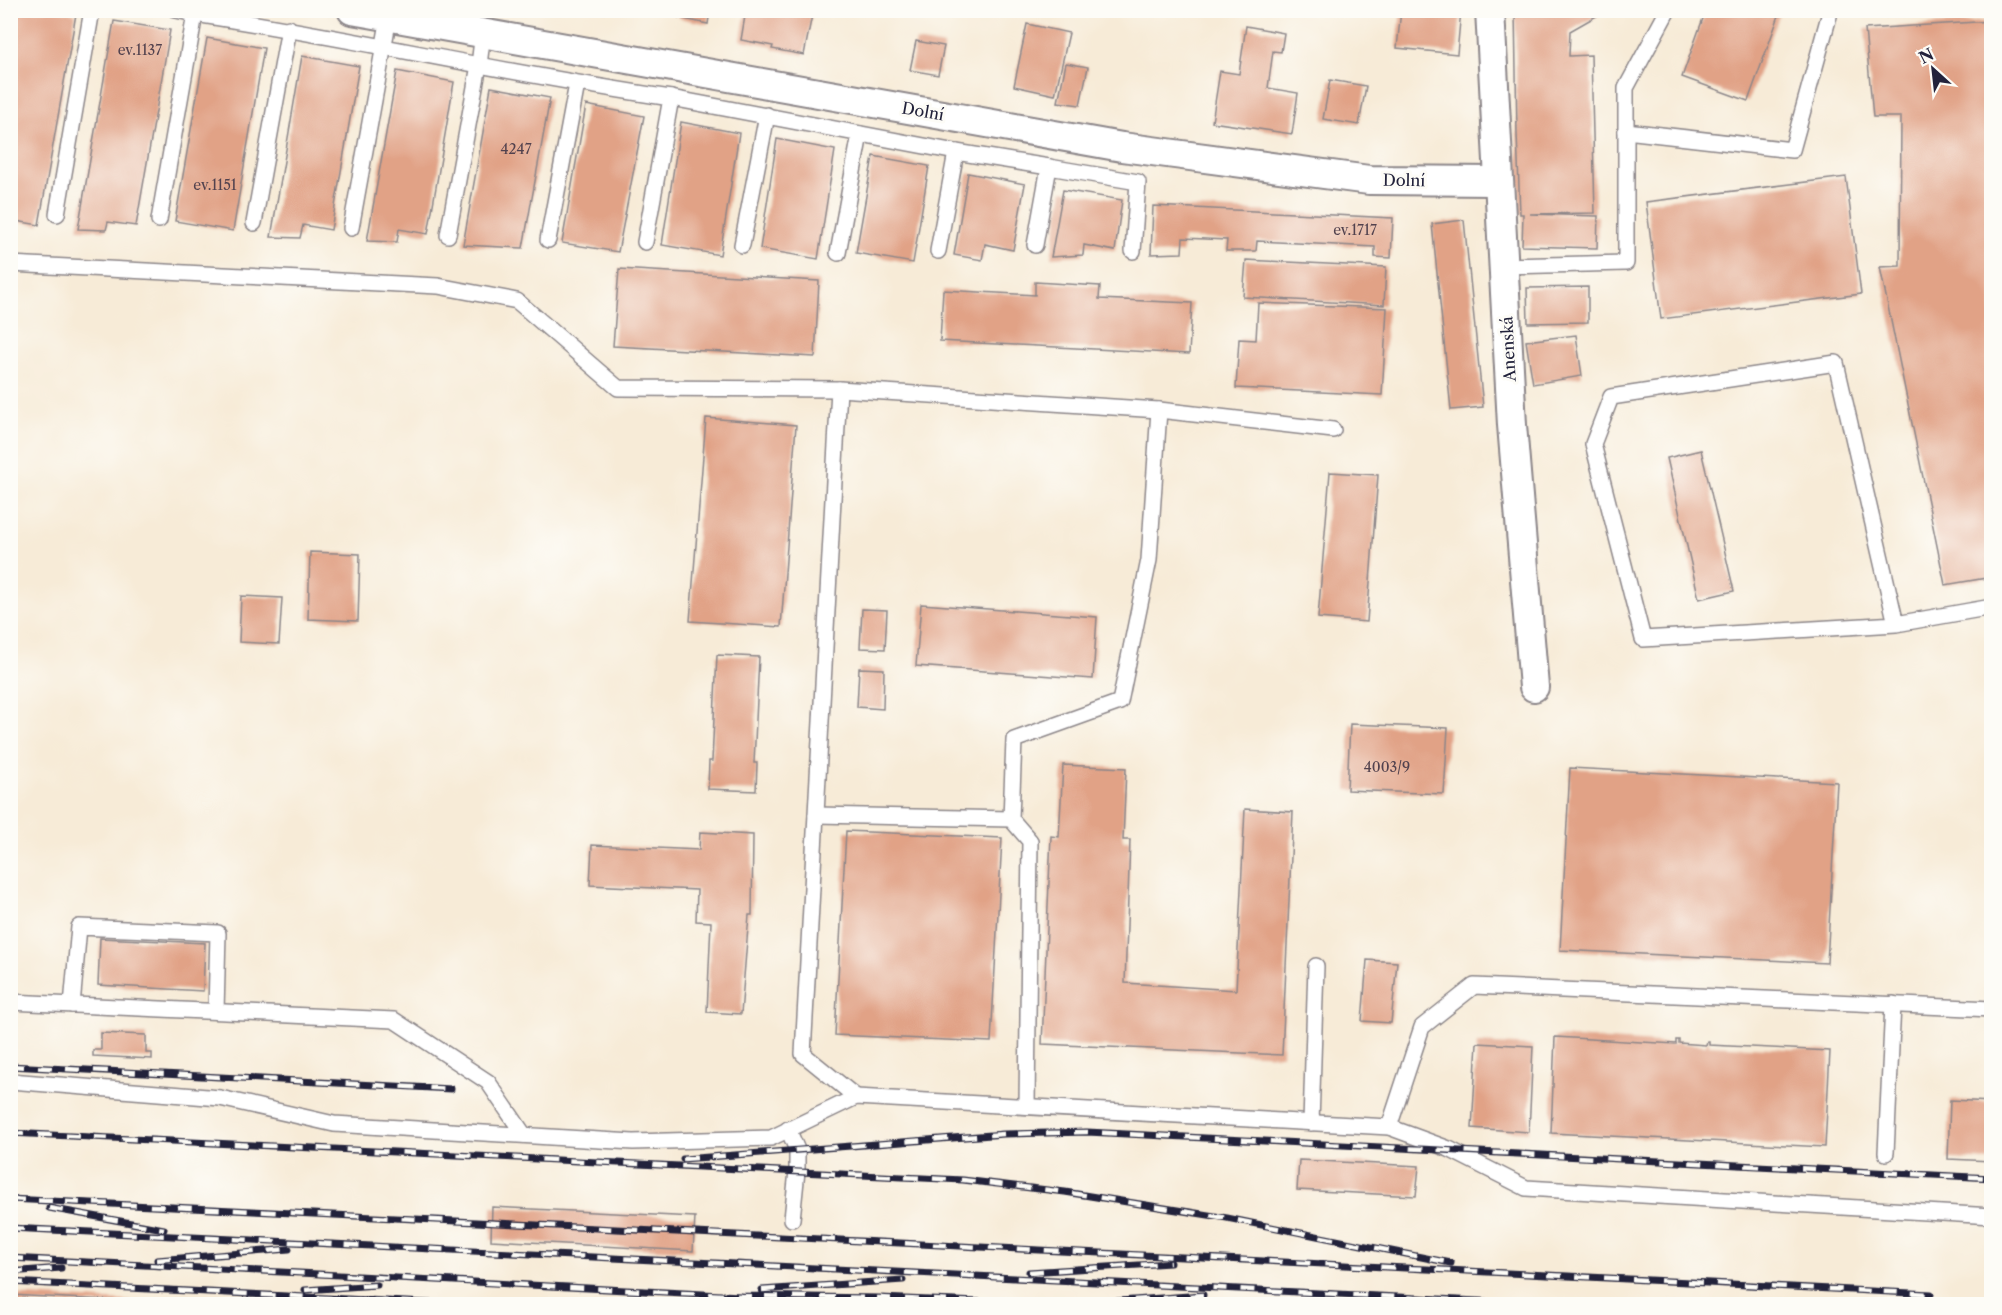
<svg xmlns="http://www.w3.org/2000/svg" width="2002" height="1315" viewBox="0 0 2002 1315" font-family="'Libre Caslon Text',serif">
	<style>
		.building { fill: #e1a286 }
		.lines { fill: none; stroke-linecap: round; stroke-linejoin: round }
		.service-casing { stroke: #8c8689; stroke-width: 18 }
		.minor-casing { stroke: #8c8689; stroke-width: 32 }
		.service { stroke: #fff; stroke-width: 15 }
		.minor { stroke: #fff; stroke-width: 28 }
		.rail-casing { stroke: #22223b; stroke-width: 7 }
		.rail { stroke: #fdfcf7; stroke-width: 4.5; stroke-dasharray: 14; stroke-linecap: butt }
		.labels { text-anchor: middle; stroke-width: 6; stroke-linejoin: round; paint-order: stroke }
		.number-label { font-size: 14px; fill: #52424e }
		.street-label { font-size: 16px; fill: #22223b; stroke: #fdfcf7 }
	</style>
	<rect width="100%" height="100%" fill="#fdfcf7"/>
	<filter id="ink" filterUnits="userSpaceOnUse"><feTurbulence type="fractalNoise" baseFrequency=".0167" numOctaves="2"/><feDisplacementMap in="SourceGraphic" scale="12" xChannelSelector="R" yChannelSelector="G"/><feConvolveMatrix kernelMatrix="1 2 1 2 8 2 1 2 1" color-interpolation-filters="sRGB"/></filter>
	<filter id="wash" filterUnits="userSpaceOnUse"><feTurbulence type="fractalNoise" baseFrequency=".008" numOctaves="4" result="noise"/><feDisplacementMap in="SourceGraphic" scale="24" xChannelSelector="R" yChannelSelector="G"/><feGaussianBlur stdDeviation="1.35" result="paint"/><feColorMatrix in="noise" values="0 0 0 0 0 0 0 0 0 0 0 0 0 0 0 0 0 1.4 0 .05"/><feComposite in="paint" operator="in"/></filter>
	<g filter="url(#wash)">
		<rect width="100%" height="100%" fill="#f7ebd7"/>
		<g id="blocks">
			<!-- building -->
			<g class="building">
				<polygon points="16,10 57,10 76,14 39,225 10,220 10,41"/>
				<polygon points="680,10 710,10 708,24 679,18"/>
				<polygon points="746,10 813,10 804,55 772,49 773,46 741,40"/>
				<polygon points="1401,10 1461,10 1457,54 1397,48"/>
				<polygon points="1515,10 1607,10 1570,31 1569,56 1591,55 1595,213 1530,214 1598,216 1597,248 1522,246 1523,214 1520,214 1517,134"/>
				<polygon points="1706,10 1781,10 1748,101 1682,77"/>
				<polygon points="114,21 170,30 167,48 136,226 108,222 106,230 78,229"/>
				<polygon points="1992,21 1992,577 1945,585 1880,267 1900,266 1901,117 1873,117 1865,29"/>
				<polygon points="1027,24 1069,33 1055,95 1014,86"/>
				<polygon points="1246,26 1284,33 1281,52 1273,51 1268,88 1298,93 1292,134 1212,122 1220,71 1239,74"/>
				<polygon points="207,38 264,48 233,231 175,221"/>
				<polygon points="916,41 944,46 938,75 910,70"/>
				<polygon points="302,56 359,66 331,230 303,225 300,238 271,237"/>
				<polygon points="1066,63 1088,67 1080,105 1058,102"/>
				<polygon points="397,71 454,82 428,234 399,229 397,242 367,241"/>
				<polygon points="1330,80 1366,86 1359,125 1323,119"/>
				<polygon points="491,87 550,98 523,248 463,245"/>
				<polygon points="586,105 644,116 618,252 562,243"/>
				<polygon points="681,122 739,133 720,255 662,245"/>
				<polygon points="777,139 835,150 818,259 760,249"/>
				<polygon points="873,156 929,166 913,263 856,253"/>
				<polygon points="968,173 1025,184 1013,250 985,244 982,260 954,255"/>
				<polygon points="1846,177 1861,294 1661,319 1646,202"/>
				<polygon points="1063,190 1122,200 1115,251 1084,245 1083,255 1051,257"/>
				<polygon points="1153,206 1393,218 1391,258 1375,257 1375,247 1257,241 1256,251 1226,251 1227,240 1183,238 1182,253 1151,254"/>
				<polygon points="1464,220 1483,407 1451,410 1432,224"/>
				<polygon points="1246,260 1386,267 1384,305 1243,297"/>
				<polygon points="619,269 819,281 815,357 613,346"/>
				<polygon points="1035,282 1100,286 1099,299 1192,303 1189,354 940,341 943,290 1035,295"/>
				<polygon points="1588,287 1588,322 1528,323 1527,288"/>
				<polygon points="1258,303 1387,308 1382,395 1236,388 1239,339 1256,340"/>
				<polygon points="1576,335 1582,376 1533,384 1526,341"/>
				<polygon points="706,418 796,425 781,627 690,621"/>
				<polygon points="1701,450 1734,591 1699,599 1667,458"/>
				<polygon points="1330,472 1378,475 1367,622 1318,618"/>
				<polygon points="310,552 360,554 358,621 308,619"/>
				<polygon points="241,596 282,598 279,644 239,642"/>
				<polygon points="921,604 1097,617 1093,679 916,666"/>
				<polygon points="862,609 887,610 885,649 860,648"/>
				<polygon points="717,655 759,657 754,763 757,763 756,791 708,789 709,761 712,761"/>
				<polygon points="859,668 884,669 883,709 857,707"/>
				<polygon points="1350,724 1448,728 1444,794 1347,790"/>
				<polygon points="1063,765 1126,768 1123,840 1130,840 1125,983 1236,990 1245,809 1293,812 1282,1055 1042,1044 1051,836 1059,837"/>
				<polygon points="1570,768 1837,782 1827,963 1560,950"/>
				<polygon points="846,831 1002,838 991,1042 835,1035"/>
				<polygon points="700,832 753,835 752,915 749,915 741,1014 707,1012 711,922 696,921 697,890 590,885 592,845 699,850"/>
				<polygon points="100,938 205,943 203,991 98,985"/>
				<polygon points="1367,960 1397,962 1391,1023 1362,1021"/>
				<polygon points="101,1033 146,1035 146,1053 152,1053 152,1059 93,1056 93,1050 101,1050"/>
				<polygon points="1555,1037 1676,1044 1676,1040 1679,1040 1679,1043 1706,1045 1707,1041 1709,1041 1709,1045 1830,1051 1825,1147 1551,1133"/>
				<polygon points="1477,1043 1533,1046 1529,1132 1472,1128"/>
				<polygon points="1950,1100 1992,1102 1992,1161 1948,1159"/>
				<polygon points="1299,1160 1419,1166 1416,1196 1297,1190"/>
				<polygon points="492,1207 695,1217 693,1251 491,1240"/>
				<polygon points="10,1295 160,1303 160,1304 10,1304"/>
			</g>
		</g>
	</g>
	<g filter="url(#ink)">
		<use href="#blocks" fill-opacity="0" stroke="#8c8689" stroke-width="1.5"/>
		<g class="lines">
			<!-- service casing -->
			<g class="service-casing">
				<g id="service">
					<path d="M195 14C354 38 512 75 671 98L645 242"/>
					<polyline points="671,98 956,152 1049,167 1035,245"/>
					<polyline points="1626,131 1792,150 1829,16"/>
					<polyline points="1049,167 1138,182 1133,251"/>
					<polyline points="57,214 92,10"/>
					<polyline points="159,220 195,14 176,10"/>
					<polyline points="254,223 289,28"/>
					<polyline points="351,228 389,17"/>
					<polyline points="448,235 479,65 483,32"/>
					<polyline points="548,240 577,84"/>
					<polyline points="742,245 767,115"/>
					<polyline points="938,251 956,152"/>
					<polyline points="838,253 860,134"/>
					<polyline points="10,264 438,286 517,301 618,388 839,389 803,1054 856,1097"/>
					<polyline points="1503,266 1626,263 1626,88 1668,10"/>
					<polyline points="839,389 1159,410 1333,430"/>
					<polyline points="1896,624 1836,363 1611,397 1593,444 1643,639 1896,624 1992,607"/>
					<polyline points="816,815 1011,819 1030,841 1027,1106"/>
					<polyline points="1011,819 1014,740 1120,702 1149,560 1159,410"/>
					<polyline points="10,1002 394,1020 488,1082 524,1135"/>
					<polyline points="72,1005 79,927 218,933 216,1011"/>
					<polyline points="10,1081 220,1098 334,1124 633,1142 771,1138 856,1097 1389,1127 1449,1149 1526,1188 1992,1216"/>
					<polyline points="1311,1123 1316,966"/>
					<polyline points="1389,1127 1422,1027 1474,986 1992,1009"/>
					<polyline points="788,1129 797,1150 797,1171 792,1219"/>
					<polyline points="1886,1153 1893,1004"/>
				</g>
			</g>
			<!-- minor casing -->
			<g class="minor-casing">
				<g id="minor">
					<polyline points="352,10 1122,147 1369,180 1498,181"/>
					<polyline points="1490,10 1512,425 1534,687"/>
				</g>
			</g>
			<!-- service -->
			<use href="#service" class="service"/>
			<!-- minor -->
			<use href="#minor" class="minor"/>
			<!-- rail casing -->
			<g class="rail-casing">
				<g id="rail">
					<polyline points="10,1066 451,1089"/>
					<polyline points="10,1133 963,1180 1065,1192 1227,1218 1451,1263"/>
					<polyline points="683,1159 1004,1134 1087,1132 1992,1178"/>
					<polyline points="10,1199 1931,1294"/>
					<polyline points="49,1208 164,1229"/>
					<polyline points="10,1228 1538,1304"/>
					<polyline points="10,1258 741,1296 879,1298 1033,1304"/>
					<polyline points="157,1260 289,1249"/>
					<polyline points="10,1272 61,1268"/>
					<polyline points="1029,1272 1170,1263"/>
					<polyline points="10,1282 446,1304"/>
					<polyline points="305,1290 377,1285"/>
					<polyline points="762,1290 903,1280"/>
					<polyline points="1078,1304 1203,1295"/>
				</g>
			</g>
			<!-- rail -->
			<use href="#rail" class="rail"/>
		</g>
	</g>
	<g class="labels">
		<!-- number labels -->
		<g class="number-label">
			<text x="140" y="55">ev.1137</text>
			<text x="516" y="154">4247</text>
			<text x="215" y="190">ev.1151</text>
			<text x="1355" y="235">ev.1717</text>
			<text x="1387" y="772">4003/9</text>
		</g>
		<!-- street labels -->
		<g class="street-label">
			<text transform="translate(923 111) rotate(10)" y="6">Dolní</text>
			<text transform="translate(1404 180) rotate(1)" y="6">Dolní</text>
			<text transform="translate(1508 349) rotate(-93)" y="6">Anenská</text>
		</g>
	</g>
	<!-- margin -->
	<rect width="2002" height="1315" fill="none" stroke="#fdfcf7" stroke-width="36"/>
	<!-- north arrow -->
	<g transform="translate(1933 69) rotate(333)" stroke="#fdfcf7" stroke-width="4.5" paint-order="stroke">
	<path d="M0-4.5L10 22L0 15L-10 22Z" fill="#22223b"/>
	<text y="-9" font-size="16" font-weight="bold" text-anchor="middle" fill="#22223b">N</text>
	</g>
</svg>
